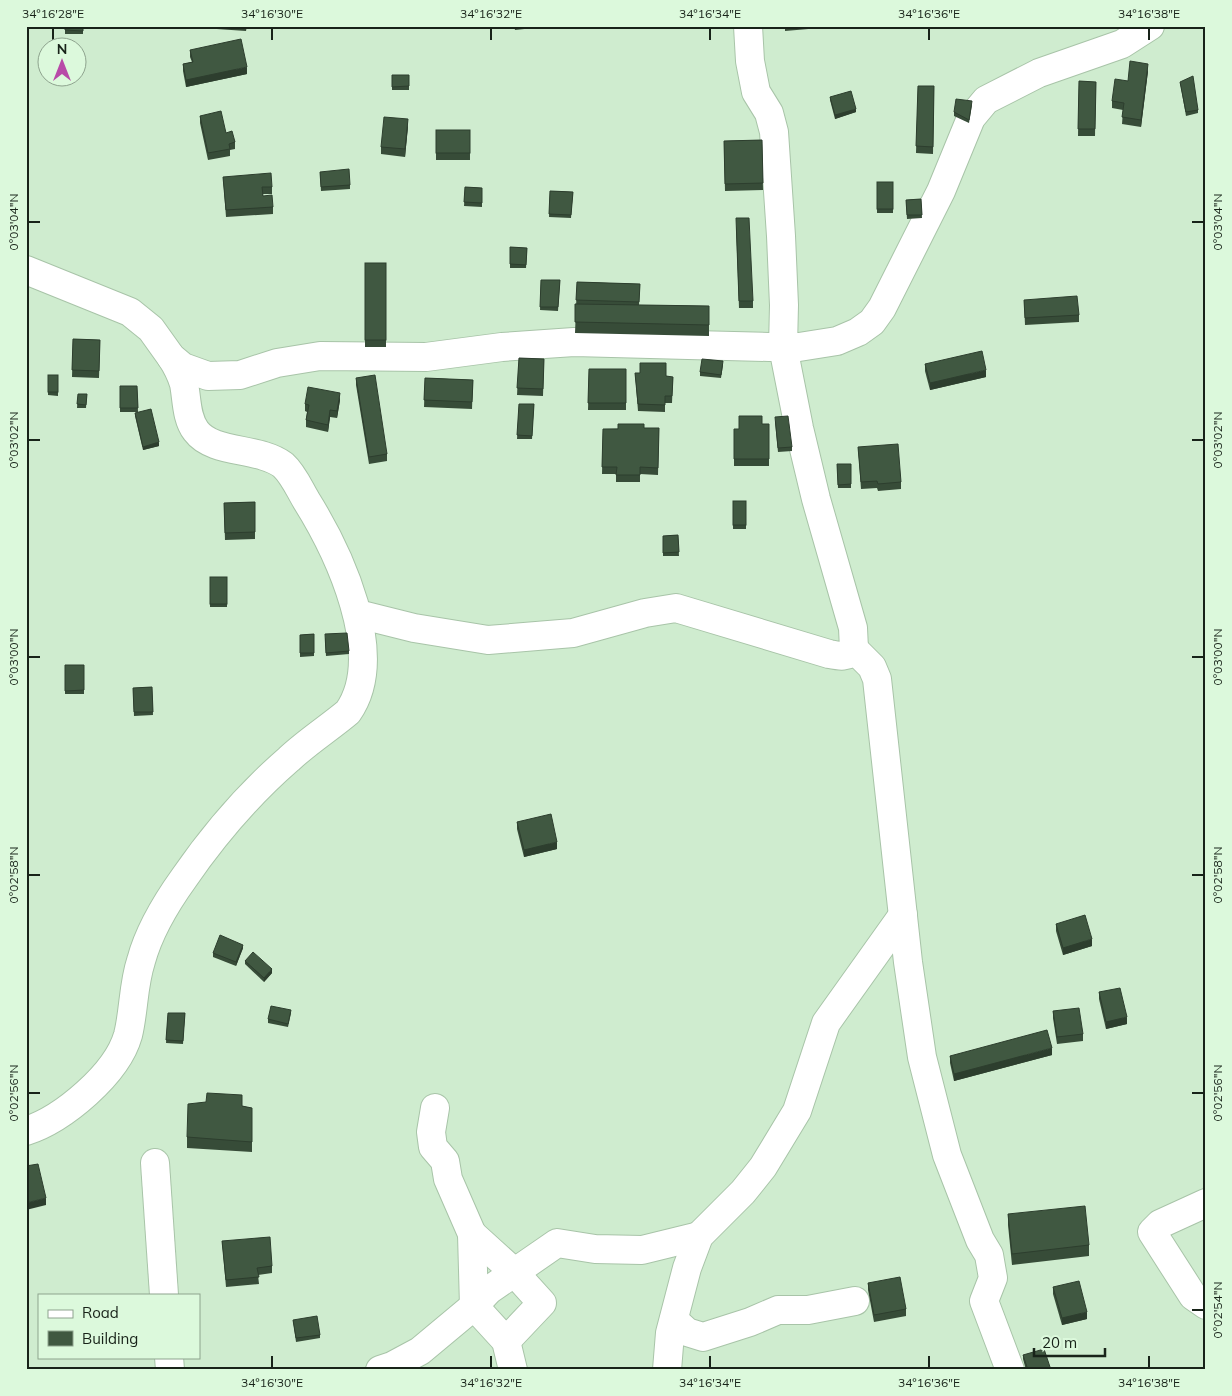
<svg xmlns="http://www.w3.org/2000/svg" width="1232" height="1396" viewBox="0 0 1232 1396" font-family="Mulish,sans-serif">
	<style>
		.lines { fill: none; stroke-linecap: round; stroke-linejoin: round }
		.minor-casing { stroke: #a8c4a8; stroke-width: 30 }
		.minor { stroke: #fff; stroke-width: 28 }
		.wall { fill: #374c38 }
		.shaded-wall { fill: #2d3e2e }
		.building { fill: #405841; stroke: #2d3e2e }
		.ticks { fill: none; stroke: #182319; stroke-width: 2 }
		.neatline { fill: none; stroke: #182319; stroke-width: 2 }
		.ticks-label { font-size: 12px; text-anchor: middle; fill: #182319 }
	</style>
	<rect width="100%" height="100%" fill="#cfeccf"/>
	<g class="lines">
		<!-- minor casing -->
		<g class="minor-casing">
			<g id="minor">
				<polyline points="26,270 130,312 151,329 171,357 183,367 208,376 240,375 277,363 320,356 426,357 502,347 574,342 769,347 799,347 837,341 858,332 872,322 882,308 941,191 971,118 986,100 1039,73 1122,44 1150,26"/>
				<path d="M358 614 414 628 488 640 573 633 645 613 676 608 829 654C839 656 848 658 854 649L853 628 816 499 799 428 783 347 784 305 781 236 774 132 769 113 756 92 750 61 748 26"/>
				<polyline points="854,649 872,667 877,679 908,962 922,1057 947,1155 980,1240 989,1255 993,1278 984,1301 1010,1370"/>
				<polyline points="435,1108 431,1132 433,1147 445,1161 448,1179 472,1234 474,1306 506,1341 513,1370"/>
				<path d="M26 1131C63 1119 117 1074 128 1035 134 1011 133 985 141 961 149 931 166 903 184 878 213 836 251 792 289 759 307 742 329 728 348 712 388 655 338 551 306 500 299 488 293 474 283 465 259 447 213 454 196 431 186 418 187 399 184 384 181 374 177 366 171 357"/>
				<polyline points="155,1163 164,1295"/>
				<polyline points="1206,1203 1160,1224 1152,1232 1193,1296 1206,1305"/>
				<polyline points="472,1234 514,1272 542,1303 506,1341"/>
				<polyline points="674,1320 687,1332 703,1337 750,1322 778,1310 808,1310 855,1301"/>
				<polyline points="169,1357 170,1370"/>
				<polyline points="380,1370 392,1366 420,1351 474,1306 489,1290 557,1243 595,1249 642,1250 699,1236"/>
				<polyline points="667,1370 670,1333 687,1268 699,1236 743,1192 763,1167 797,1111 826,1023 903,915"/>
			</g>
		</g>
		<!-- minor -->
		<use href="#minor" class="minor"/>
	</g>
	<!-- wall -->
	<g class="wall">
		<polygon points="83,26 83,34 65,34 65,30"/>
		<polygon points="202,26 247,26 246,31 202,28"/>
		<polygon points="514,26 543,26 543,27 515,30"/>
		<polygon points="785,26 820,26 820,28 785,31"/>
		<polygon points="190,50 247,74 186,87 183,71 183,64 192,62 190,57"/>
		<polygon points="1148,71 1141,127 1122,124 1123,110 1112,108 1112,101 1128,81"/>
		<rect x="392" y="75" width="17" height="15"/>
		<polygon points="1079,81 1096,82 1095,136 1078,136"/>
		<polygon points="1180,82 1198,110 1198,113 1186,116"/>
		<polygon points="918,86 934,86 933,154 916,153"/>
		<polygon points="830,97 856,112 835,119 830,100"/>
		<polygon points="972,105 969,123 954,116 954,112"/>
		<polygon points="200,116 226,133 235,142 235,149 230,150 230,156 208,160 200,123"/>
		<polygon points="408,126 405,157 381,154 381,147"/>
		<rect x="436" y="130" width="34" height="30"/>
		<polygon points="762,140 763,190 725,191 724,141"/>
		<polygon points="320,172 350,185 350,189 321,191"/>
		<polygon points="223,177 272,187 272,194 263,194 263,196 273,207 273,214 226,217"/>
		<rect x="877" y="182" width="16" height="31"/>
		<polygon points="465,187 482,188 482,207 464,206"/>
		<polygon points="550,191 573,192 571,218 549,217"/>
		<polygon points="921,199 922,218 907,219 906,200"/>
		<polygon points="736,225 753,301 753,308 739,308"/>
		<polygon points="510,247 527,248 526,268 510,268"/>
		<rect x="365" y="263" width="21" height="84"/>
		<polygon points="541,280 560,280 558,311 540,310"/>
		<polygon points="577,282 640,284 639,305 709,306 709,336 575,333"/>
		<polygon points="1024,300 1079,315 1079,322 1025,325"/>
		<polygon points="73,339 100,340 99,378 72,377"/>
		<polygon points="519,358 544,359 543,396 517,395"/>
		<polygon points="925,364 986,377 930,390 925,371"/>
		<polygon points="723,365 721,378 700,376 700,372"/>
		<polygon points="589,369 626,369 626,410 588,410"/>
		<polygon points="635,373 673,377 672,403 665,403 665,412 638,411"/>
		<polygon points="48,375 58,375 58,396 48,395"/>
		<polygon points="356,378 387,454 387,461 369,464 356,385"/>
		<polygon points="425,378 473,380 472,409 424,407"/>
		<polygon points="120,386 137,386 138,412 120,412"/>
		<polygon points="78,394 87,394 86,408 77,408"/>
		<polygon points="340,400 337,418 330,417 328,432 306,427 306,420 307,412 305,411 305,404"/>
		<polygon points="519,404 534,404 532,439 517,439"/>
		<polygon points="135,413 159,446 143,450 135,416"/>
		<polygon points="775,421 792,447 792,451 778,452"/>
		<polygon points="769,424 769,466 734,466 734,429 739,429"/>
		<polygon points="644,428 659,428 658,475 640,474 640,482 616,482 616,474 602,474 603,429"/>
		<polygon points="858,447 901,482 901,489 878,491 877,488 861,489"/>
		<polygon points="837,464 851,464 851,488 838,488"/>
		<rect x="733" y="501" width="13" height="28"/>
		<polygon points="255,502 255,539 225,540 224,503"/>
		<polygon points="678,535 679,556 663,556 663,536"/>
		<rect x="210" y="577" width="17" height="30"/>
		<polygon points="314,634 314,656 300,657 300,635"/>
		<polygon points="325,638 349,651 349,654 326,656"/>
		<polygon points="65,665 84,690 84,694 65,694"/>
		<polygon points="152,687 153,715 134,716 133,688"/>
		<polygon points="517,822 557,849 524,857 517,829"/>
		<polygon points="1056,924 1092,946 1063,955 1056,931"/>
		<polygon points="243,948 236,966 213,957 213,953"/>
		<polygon points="245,961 272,973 264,982 245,964"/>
		<polygon points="1099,992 1127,1024 1106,1029 1099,999"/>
		<polygon points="1053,1011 1083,1034 1083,1041 1057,1044 1053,1018"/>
		<polygon points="168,1013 185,1013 183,1044 166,1043"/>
		<polygon points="291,1013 288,1027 268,1023 268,1019"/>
		<polygon points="1052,1055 954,1081 950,1063 950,1056"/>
		<polygon points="242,1106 252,1108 252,1152 187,1148 187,1137"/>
		<polygon points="1008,1214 1089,1245 1089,1256 1012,1265 1008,1225"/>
		<polygon points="222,1241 272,1266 272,1273 258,1275 259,1284 226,1287"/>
		<polygon points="868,1283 906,1309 906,1316 874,1322 868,1290"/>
		<polygon points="1053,1287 1087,1319 1062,1325 1053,1294"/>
		<polygon points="293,1320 320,1335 320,1338 296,1342"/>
		<polygon points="1023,1355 1051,1370 1026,1370 1023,1359"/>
	</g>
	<!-- shaded-wall -->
	<g class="shaded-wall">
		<polygon points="1148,64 1148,71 1141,127 1141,120"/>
		<polygon points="247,67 247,74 186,87 186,80"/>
		<polygon points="856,109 856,112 835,119 835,115"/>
		<polygon points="408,119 408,126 405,157 405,149"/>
		<polygon points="986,370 986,377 930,390 930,383"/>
		<polygon points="340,393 340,400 337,418 337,411"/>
		<polygon points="330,410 330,417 328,432 328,425"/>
		<polygon points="159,442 159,446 143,450 143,447"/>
		<polygon points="557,842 557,849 524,857 524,850"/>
		<polygon points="1092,939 1092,946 1063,955 1063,948"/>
		<polygon points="243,945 243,948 236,966 236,962"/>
		<polygon points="272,969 272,973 264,982 264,978"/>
		<polygon points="1127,1017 1127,1024 1106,1029 1106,1022"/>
		<polygon points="1052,1048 1052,1055 954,1081 954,1074"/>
		<polygon points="46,1198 46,1205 26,1210 26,1203"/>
		<polygon points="1087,1312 1087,1319 1062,1325 1062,1318"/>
	</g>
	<!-- building -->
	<g class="building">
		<polygon points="65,26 83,26 83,31 65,30"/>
		<polygon points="241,39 247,67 186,80 183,64 193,62 190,50"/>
		<polygon points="1130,61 1148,64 1141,120 1122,117 1124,103 1112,101 1115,79 1128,81"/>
		<polygon points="392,75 409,75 409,86 392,87"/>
		<polygon points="1193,76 1198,110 1186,112 1180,82"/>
		<polygon points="1079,81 1096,82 1095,129 1078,129"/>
		<polygon points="918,86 934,86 933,147 916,146"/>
		<polygon points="851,91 856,109 835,115 830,97"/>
		<polygon points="956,99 972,101 969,120 954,112"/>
		<polygon points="221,111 226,133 232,131 235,142 229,144 230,149 208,153 200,116"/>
		<polygon points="384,117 408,119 405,149 381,147"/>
		<rect x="436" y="130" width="34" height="23"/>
		<polygon points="762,140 763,183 725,184 724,141"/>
		<polygon points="349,169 350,185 321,187 320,172"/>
		<polygon points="271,173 272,187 262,187 263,196 272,195 273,207 226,210 223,177"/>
		<rect x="877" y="182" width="16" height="27"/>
		<polygon points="465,187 482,188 482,203 464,202"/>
		<polygon points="550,191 573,192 571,215 549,214"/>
		<polygon points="921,199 922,215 907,215 906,200"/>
		<polygon points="736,218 749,218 753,301 739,301"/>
		<polygon points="510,247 527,248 526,265 510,264"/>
		<rect x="365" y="263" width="21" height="77"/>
		<polygon points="541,280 560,280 558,307 540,307"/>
		<polygon points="577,282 640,284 639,302 576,300"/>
		<polygon points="1077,296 1079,315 1025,318 1024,300"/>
		<polygon points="575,304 709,306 709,325 575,322"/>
		<polygon points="73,339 100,340 99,371 72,370"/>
		<polygon points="982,351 986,370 930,383 925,364"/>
		<polygon points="519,358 544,359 543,389 517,388"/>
		<polygon points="702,359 723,361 721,375 700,372"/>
		<polygon points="640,363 666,363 666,376 673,377 672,396 665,396 665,405 638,404 635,373 640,373"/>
		<polygon points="589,369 626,369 626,403 588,403"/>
		<rect x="48" y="375" width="10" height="17"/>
		<polygon points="375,375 387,454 369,457 356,378"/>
		<polygon points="425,378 473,380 472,402 424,400"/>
		<polygon points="120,386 137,386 138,408 120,408"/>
		<polygon points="308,387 340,393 337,411 330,410 328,425 306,420 309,405 305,404"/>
		<polygon points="78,394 87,394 86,405 77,404"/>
		<polygon points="519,404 534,404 532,436 517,435"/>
		<polygon points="151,409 159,442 143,447 135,413"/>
		<polygon points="739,416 762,416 762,424 769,424 769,459 734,459 734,429 739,429"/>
		<polygon points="788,416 792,447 778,448 775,417"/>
		<polygon points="618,424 644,424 644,428 659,428 658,468 640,467 640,475 616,475 617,467 602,467 603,429 618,429"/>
		<polygon points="898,444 901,482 878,484 877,481 861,482 858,447"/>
		<polygon points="837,464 851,464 851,484 838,485"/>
		<rect x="733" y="501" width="13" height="24"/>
		<polygon points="255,502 255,532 225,533 224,503"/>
		<polygon points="678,535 679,552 663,553 663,536"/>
		<rect x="210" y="577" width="17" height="27"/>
		<polygon points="347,633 349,651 326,653 325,634"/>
		<polygon points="314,634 314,653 300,653 300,635"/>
		<polygon points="65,665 84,665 84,690 65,691"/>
		<polygon points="152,687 153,712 134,712 133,688"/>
		<polygon points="551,814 557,842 524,850 517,822"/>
		<polygon points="1085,915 1092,939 1063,948 1056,924"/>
		<polygon points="220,935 243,945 236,962 213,953"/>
		<polygon points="253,952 272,969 264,978 245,961"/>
		<polygon points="1120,988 1127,1017 1106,1022 1099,992"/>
		<polygon points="271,1006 291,1010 288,1024 268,1019"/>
		<polygon points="1079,1008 1083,1034 1057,1037 1053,1011"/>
		<polygon points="168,1013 185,1013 183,1041 166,1040"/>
		<polygon points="1047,1030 1052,1048 954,1074 950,1056"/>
		<polygon points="207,1093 242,1095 242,1106 252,1108 252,1142 187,1137 188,1104 206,1102"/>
		<polygon points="38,1164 46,1198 26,1203 26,1166"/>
		<polygon points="1085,1206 1089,1245 1012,1254 1008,1214"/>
		<polygon points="270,1237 272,1266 257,1268 259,1277 226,1280 222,1241"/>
		<polygon points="900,1277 906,1309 874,1315 868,1283"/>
		<polygon points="1079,1281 1087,1312 1062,1318 1053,1287"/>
		<polygon points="317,1316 320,1335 296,1338 293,1320"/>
		<polygon points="1044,1349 1051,1370 1028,1370 1023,1355"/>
	</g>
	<!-- ticks -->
	<path class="ticks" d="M53 28V40M272 28V40M491 28V40M710 28V40M929 28V40M1149 28V40M28 222H40M1192 222H1204M28 440H40M1192 440H1204M28 657H40M1192 657H1204M28 875H40M1192 875H1204M28 1093H40M1192 1093H1204M1192 1310H1204M272 1356V1368M491 1356V1368M710 1356V1368M929 1356V1368M1149 1356V1368"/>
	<!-- border -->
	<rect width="1232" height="1396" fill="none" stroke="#dcf9dc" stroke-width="55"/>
	<!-- legend -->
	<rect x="38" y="1294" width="162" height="65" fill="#dcf9dc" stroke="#8ea38e"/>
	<rect x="48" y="1310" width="25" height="8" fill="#ffffff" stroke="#8ea38e"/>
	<text x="82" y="1318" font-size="15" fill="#182319">Road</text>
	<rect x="48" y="1331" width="25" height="15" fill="#405841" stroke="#8ea38e"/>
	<text x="82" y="1344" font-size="15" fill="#182319">Building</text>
	<!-- north arrow -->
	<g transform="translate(62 62)"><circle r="24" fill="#dcf9dc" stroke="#8ea38e"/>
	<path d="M0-4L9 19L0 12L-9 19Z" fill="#b84aa8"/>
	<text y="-8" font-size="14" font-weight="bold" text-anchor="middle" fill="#182319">N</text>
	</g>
	<!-- scale -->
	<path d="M1034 1348v8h71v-8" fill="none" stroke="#182319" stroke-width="2.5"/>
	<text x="1042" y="1348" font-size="15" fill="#182319" stroke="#dcf9dc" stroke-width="4" paint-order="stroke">20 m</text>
	<rect x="28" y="28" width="1176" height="1340" class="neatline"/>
	<g class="ticks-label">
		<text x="53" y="18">34°16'28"E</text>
		<text x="272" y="18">34°16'30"E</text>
		<text x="491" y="18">34°16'32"E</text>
		<text x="710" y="18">34°16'34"E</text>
		<text x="929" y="18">34°16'36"E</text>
		<text x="1149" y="18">34°16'38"E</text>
		<text transform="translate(14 222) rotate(-90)" y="4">0°03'04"N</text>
		<text transform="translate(1218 222) rotate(-90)" y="4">0°03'04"N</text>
		<text transform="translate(14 440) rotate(-90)" y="4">0°03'02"N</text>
		<text transform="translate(1218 440) rotate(-90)" y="4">0°03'02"N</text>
		<text transform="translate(14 657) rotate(-90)" y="4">0°03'00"N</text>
		<text transform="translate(1218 657) rotate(-90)" y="4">0°03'00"N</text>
		<text transform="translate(14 875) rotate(-90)" y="4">0°02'58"N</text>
		<text transform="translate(1218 875) rotate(-90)" y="4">0°02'58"N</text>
		<text transform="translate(14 1093) rotate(-90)" y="4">0°02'56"N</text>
		<text transform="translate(1218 1093) rotate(-90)" y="4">0°02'56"N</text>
		<text transform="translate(1218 1310) rotate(-90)" y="4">0°02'54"N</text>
		<text x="272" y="1387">34°16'30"E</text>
		<text x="491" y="1387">34°16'32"E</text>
		<text x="710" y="1387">34°16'34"E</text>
		<text x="929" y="1387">34°16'36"E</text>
		<text x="1149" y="1387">34°16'38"E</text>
	</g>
</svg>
